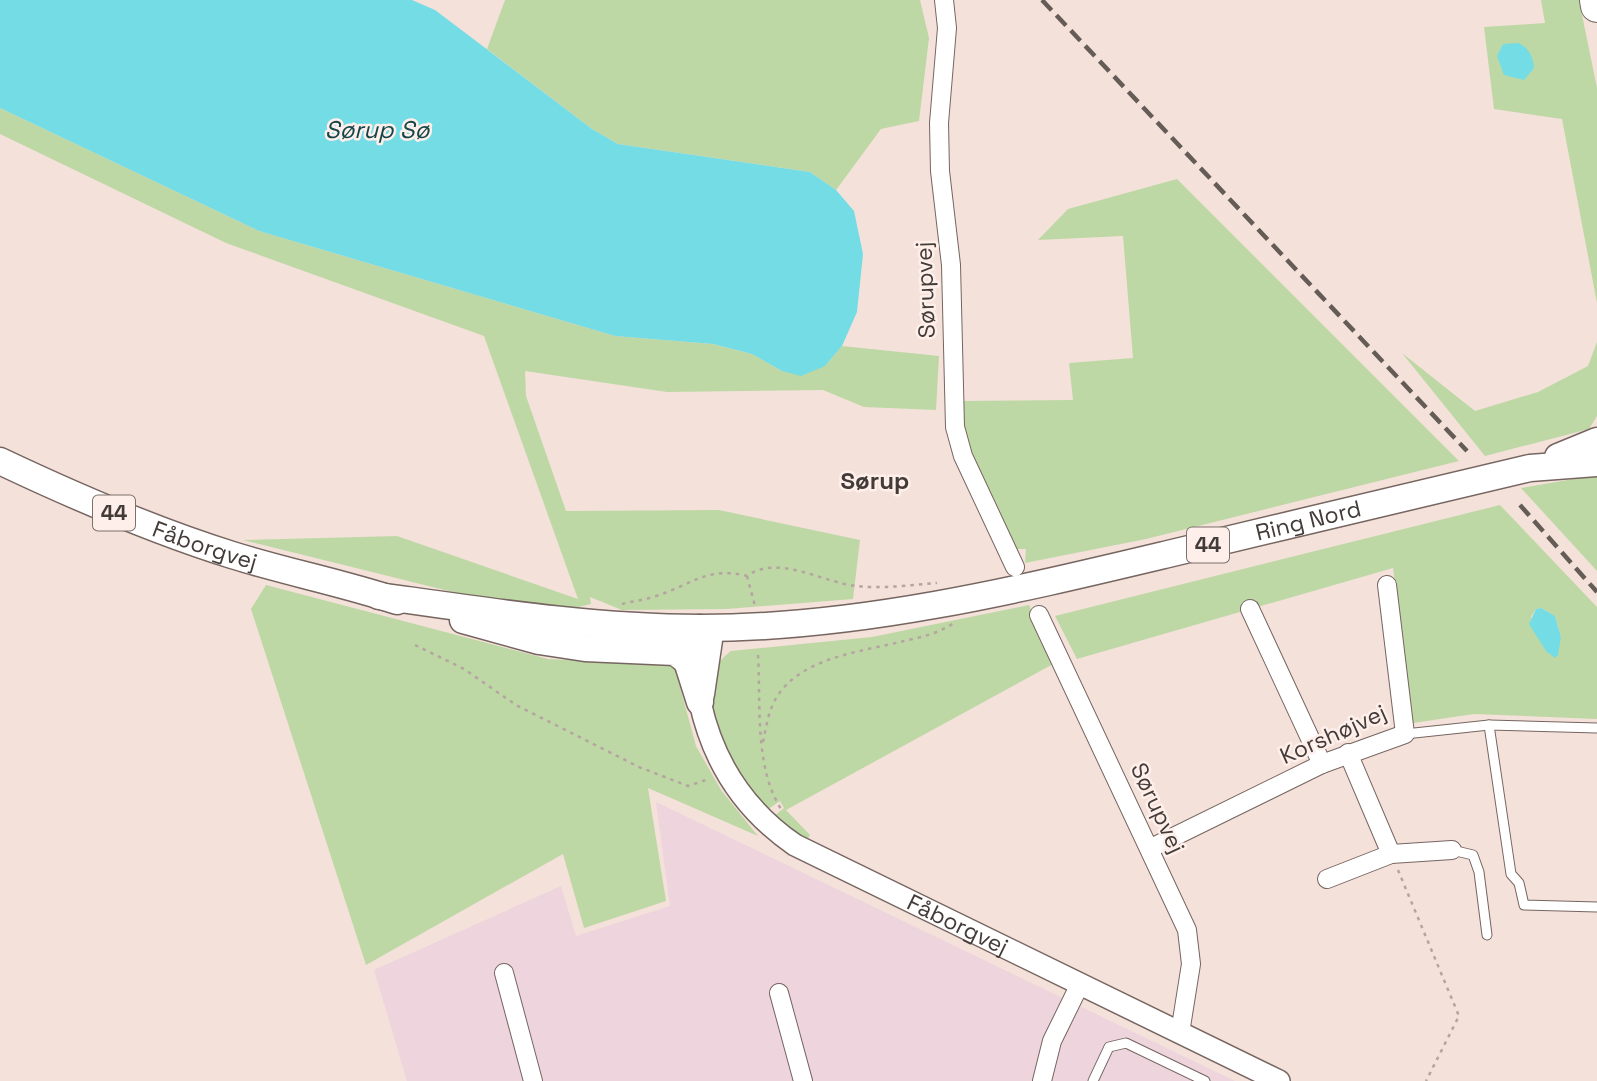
<svg xmlns="http://www.w3.org/2000/svg" width="1597" height="1081" viewBox="0 0 1597 1081" font-family="'Space Grotesk',sans-serif">
	<style>
		.commercial { fill: #edd4dd }
		.green { fill: #bed8a5; fill-rule: evenodd }
		.water { fill: #73dce5 }
		.lines { fill: none; stroke-linecap: round; stroke-linejoin: round }
		.service-casing { stroke: #766560; stroke-width: 11 }
		.minor-casing { stroke: #766560; stroke-width: 20 }
		.tertiary-casing { stroke: #766560; stroke-width: 24 }
		.primary-casing { stroke: #766560; stroke-width: 29 }
		.motorway-casing { stroke: #766560; stroke-width: 34 }
		.path { stroke: #b4a5a0; stroke-width: 2.5; stroke-dasharray: 3.5 5; stroke-linecap: butt }
		.service { stroke: #fff; stroke-width: 9 }
		.minor { stroke: #fff; stroke-width: 18 }
		.tertiary { stroke: #fff; stroke-width: 21 }
		.primary { stroke: #fff; stroke-width: 26 }
		.motorway { stroke: #fff; stroke-width: 32 }
		.rail { stroke: #655c58; stroke-width: 4.5; stroke-dasharray: 14 7; stroke-linecap: butt }
		.labels { text-anchor: middle; stroke-width: 5; stroke-linejoin: round; paint-order: stroke }
		.shield { fill: #ffefea; stroke: #7b716d; stroke-width: 2 }
		.shield-label { font-size: 21px; font-weight: bold; fill: #423b38 }
		.street-label { font-size: 23px; fill: #423b38; stroke: #ffefea }
		.water-label { font-size: 24px; font-style: italic; fill: #144549; stroke: #ffefea }
		.neighbourhood-label { font-size: 24px; font-weight: bold; fill: #423b38; stroke: #ffefea }
	</style>
	<rect width="100%" height="100%" fill="#f4e1da"/>
	<!-- commercial -->
	<polygon class="commercial" points="656,802 1235,1081 407,1081 374,970 561,886 576,936 670,906"/>
	<!-- green -->
	<g class="green">
		<polygon points="505,0 920,0 929,38 919,121 881,129 836,190 810,172 618,144 592,129 487,49"/>
		<polygon points="1541,0 1579,0 1597,88 1597,303 1562,119 1494,109 1484,27 1545,23"/>
		<polygon points="0,108 259,231 615,336 713,344 752,354 782,371 825,366 842,346 939,356 936,410 864,407 823,390 667,392 525,371 526,396 566,511 719,510 860,540 853,599 727,609 622,610 590,597 591,604 570,609 485,600 243,540 397,536 578,599 484,336 226,243 0,134"/>
		<polygon points="1177,179 1459,461 1146,539 1025,563 1026,549 1015,549 965,444 960,401 1073,400 1069,363 1133,358 1123,236 1038,240 1068,209"/>
		<polygon points="1597,342 1597,416 1589,429 1485,456 1402,353 1475,411 1538,392 1588,366"/>
		<polygon points="1597,475 1597,571 1521,488"/>
		<path d="M1500 505 1597 607V719L1474 714 1413 723 1393 568 1077 659 1055 616ZM1541 608 1555 616 1561 637 1546 651 1531 617 1536 609Z"/>
		<polygon points="266,585 548,659 674,665 696,746 721,790 758,836 648,788 666,901 584,928 563,854 366,965 251,609"/>
		<path d="M1029 605 1055 663 786 810 810 835 806 842 773 817 784 808 780 801 767 810C739 775 678 689 731 651L872 637Z"/>
	</g>
	<!-- water -->
	<g class="water">
		<polygon points="0,0 412,0 435,10 592,129 618,144 810,172 836,190 854,211 863,254 857,312 842,346 825,366 801,376 782,371 752,354 713,344 615,336 259,231 0,108"/>
		<path d="M1519 43C1529 49 1533 56 1534 68L1524 80 1504 75 1497 56 1503 44Z"/>
		<polygon points="1541,608 1555,616 1561,637 1558,655 1555,658 1546,651 1529,624 1536,609"/>
	</g>
	<g class="lines">
		<!-- service casing -->
		<g class="service-casing">
			<g id="service">
				<polyline points="1489,725 1511,874 1519,883 1524,905 1597,907"/>
				<polyline points="1405,734 1489,725 1597,728"/>
				<polyline points="1452,850 1473,855 1479,872 1487,935"/>
				<polyline points="1093,1081 1109,1047 1126,1043 1205,1081"/>
			</g>
		</g>
		<!-- minor casing -->
		<g class="minor-casing">
			<g id="minor">
				<polyline points="944,0 947,28 939,123 940,171 951,265 955,427 963,456 1015,567"/>
				<polyline points="1250,609 1322,764"/>
				<polyline points="1039,615 1187,930 1191,964 1180,1033"/>
				<polyline points="1348,753 1391,854"/>
				<polyline points="1151,848 1322,764 1405,734 1387,585"/>
				<polyline points="1327,879 1391,854 1452,850"/>
				<polyline points="504,973 533,1081"/>
				<polyline points="779,993 803,1081"/>
				<polyline points="1042,1081 1052,1041 1080,984"/>
			</g>
		</g>
		<!-- tertiary casing -->
		<g class="tertiary-casing">
			<g id="tertiary">
				<path id="s1" d="M700 702C713 762 744 810 795 845L1279 1081"/>
			</g>
		</g>
		<!-- primary casing -->
		<g class="primary-casing">
			<g id="primary">
				<polyline points="1558,457 1597,441"/>
				<path id="s2" d="M0 461C76 497 152 530 232 555 286 572 343 583 397 601"/>
				<path id="s3" d="M379 596C486 611 593 628 701 628 858 628 1013 591 1164 555 1286 526 1408 496 1530 468L1597 463"/>
				<polyline points="463,620 539,641 585,648 675,652 687,661"/>
				<polyline points="700,628 708,633 709,640 701,694"/>
				<polyline points="689,643 687,661 700,702"/>
			</g>
		</g>
		<!-- motorway casing -->
		<g class="motorway-casing">
			<polyline id="motorway" points="1596,0 1597,6"/>
		</g>
		<!-- path -->
		<g class="path">
			<polyline points="747,576 755,606"/>
			<path d="M622 604C633 601 645 600 656 596 691 585 707 566 747 576 777 554 822 582 856 586 883 589 911 585 937 583"/>
			<polyline points="415,645 464,669 516,705 639,767 688,786 709,779"/>
			<path d="M758 655C761 704 754 766 781 809"/>
			<path d="M763 742C766 728 768 713 775 700 799 657 861 652 904 641 922 637 940 633 955 622"/>
			<polyline points="1398,870 1459,1016 1426,1081"/>
		</g>
		<!-- service -->
		<use href="#service" class="service"/>
		<!-- minor -->
		<use href="#minor" class="minor"/>
		<!-- tertiary -->
		<use href="#tertiary" class="tertiary"/>
		<!-- primary -->
		<use href="#primary" class="primary"/>
		<!-- motorway -->
		<use href="#motorway" class="motorway"/>
		<!-- rail -->
		<g class="rail">
			<polyline points="1042,0 1467,451"/>
			<polyline points="1520,505 1597,592"/>
		</g>
	</g>
	<g class="labels">
		<!-- shield labels -->
		<g class="shield">
			<rect x="93" y="495.5" width="42" height="35" rx="5"/>
			<rect x="1187" y="527.5" width="42" height="35" rx="5"/>
		</g>
		<g class="shield-label">
			<text x="114" y="520">44</text>
			<text x="1208" y="552">44</text>
		</g>
		<!-- street labels -->
		<g class="street-label">
			<text transform="translate(925 290) rotate(-92)" y="8">Sørupvej</text>
			<text dy="8" stroke="none"><textPath href="#s3" startOffset="942">Ring Nord</textPath></text>
			<text dy="8" stroke="none"><textPath href="#s2" startOffset="222">Fåborgvej</textPath></text>
			<text transform="translate(1333 734) rotate(-24)" y="8">Korshøjvej</text>
			<text transform="translate(1158 808) rotate(65)" y="8">Sørupvej</text>
			<text dy="8" stroke="none"><textPath href="#s1" startOffset="357">Fåborgvej</textPath></text>
		</g>
		<!-- water labels -->
		<g class="water-label">
			<text x="377" y="138">Sørup Sø</text>
		</g>
		<!-- neighbourhood labels -->
		<g class="neighbourhood-label">
			<text x="875" y="489">Sørup</text>
		</g>
	</g>
</svg>
